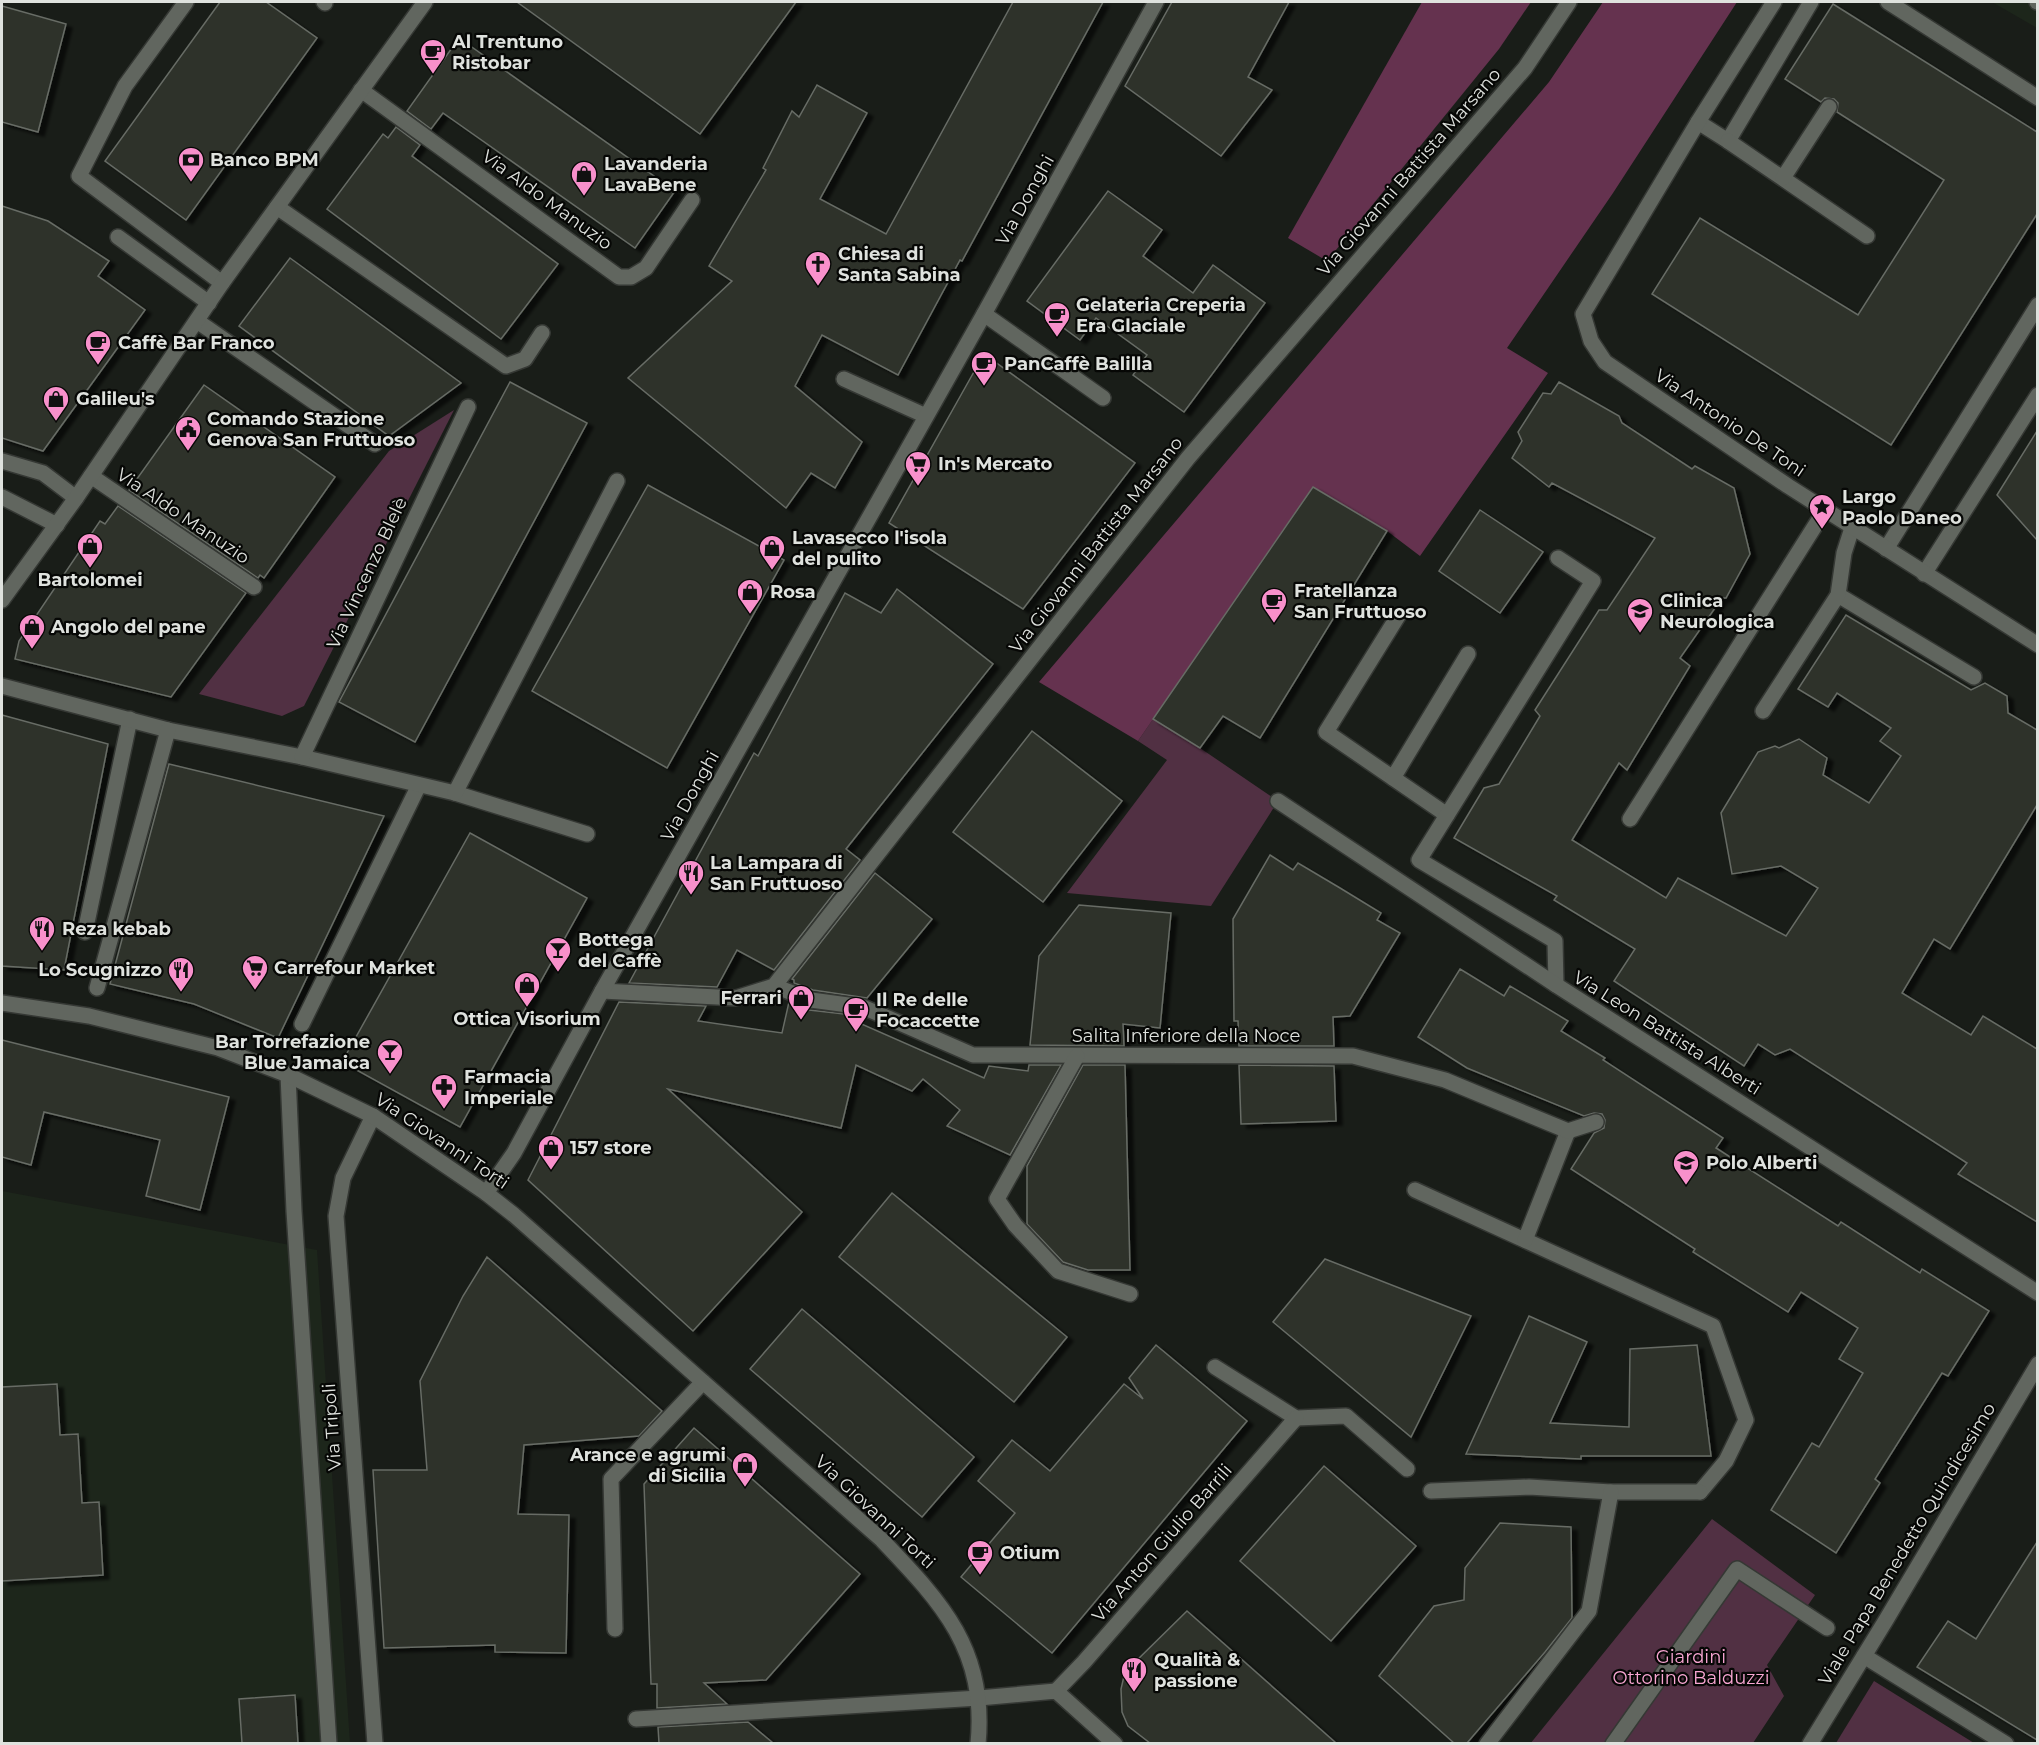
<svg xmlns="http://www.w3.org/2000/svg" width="2039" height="1745" viewBox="0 0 2039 1745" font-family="Montserrat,sans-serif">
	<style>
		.built { fill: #1d261b }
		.green { fill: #513043 }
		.forest { fill: #65324f }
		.building { fill: #2d312b; stroke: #676c65; stroke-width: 1.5; filter: url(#shadow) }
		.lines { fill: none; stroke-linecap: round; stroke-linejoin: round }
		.lane-casing { stroke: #353834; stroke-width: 18 }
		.street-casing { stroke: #353834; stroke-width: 18 }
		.secondary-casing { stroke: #353834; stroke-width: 18 }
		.lane { stroke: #61665f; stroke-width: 15 }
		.street { stroke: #61665f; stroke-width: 15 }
		.secondary { stroke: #61665f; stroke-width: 15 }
		.labels { text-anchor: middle; stroke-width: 4.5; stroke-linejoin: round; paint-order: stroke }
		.poi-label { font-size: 18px; font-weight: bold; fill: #dfe2de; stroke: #060705; text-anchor: start }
		.street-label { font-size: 18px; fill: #dfe2de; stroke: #060705 }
		.park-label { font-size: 18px; fill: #f9a6d3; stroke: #060705 }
	</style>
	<defs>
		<filter id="shadow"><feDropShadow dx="6" dy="4" stdDeviation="1.5" flood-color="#0009"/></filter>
	</defs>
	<rect width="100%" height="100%" fill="#191d18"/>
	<!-- built -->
	<g class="built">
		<polygon points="1992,2 2037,2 2037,28"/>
		<polygon points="2,1191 317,1250 350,1743 2,1743"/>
	</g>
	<!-- green -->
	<g class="green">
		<polygon points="454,410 304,706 282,716 199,694 389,451"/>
		<polygon points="1153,719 1200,748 1278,801 1211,906 1067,893 1167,760 1138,741"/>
		<polygon points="1712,1519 1815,1595 1767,1665 1784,1696 1753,1743 1530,1744"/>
		<polygon points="1874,1681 1974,1743 1836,1743"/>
	</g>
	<!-- forest -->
	<g class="forest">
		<polygon points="1422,2 1531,2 1499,49 1327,261 1288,238"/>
		<polygon points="1603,2 1737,2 1613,193 1507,348 1548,373 1420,556 1387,531 1313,487 1138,741 1039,682 1549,82"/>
	</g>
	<!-- building -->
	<g class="building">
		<polygon points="220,2 266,2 317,38 186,220 105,161"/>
		<polygon points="517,2 796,2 700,134"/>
		<polygon points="1013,2 1103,2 962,261 960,260 898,375 822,335 795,386 862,442 835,488 811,473 786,508 628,378 732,281 709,266 766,170 763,168 792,111 799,117 817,85 867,113 820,199 886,234"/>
		<polygon points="1172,2 1289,2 1248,77 1272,90 1221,156 1125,86"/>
		<polygon points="1833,4 2037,132 2037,214 1891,445 1652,294 1700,218 1858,315 1944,180 1837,112 1838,103 1834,99 1825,98 1821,102 1785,79"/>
		<polygon points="2,6 66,24 38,132 2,122"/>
		<polygon points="459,38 675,191 635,248 443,113 431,129 407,111"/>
		<polygon points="396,127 420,145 412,156 558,264 501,339 327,209 383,134 388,138"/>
		<polygon points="1108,191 1162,230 1143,256 1193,293 1213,265 1265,303 1184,412 1133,375 1147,355 1096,318 1080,340 1027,301"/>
		<polygon points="2,206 48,221 109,261 98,276 145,310 43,451 2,438"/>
		<polygon points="290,258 461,383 389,436 239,326"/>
		<polygon points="984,354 1135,463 1023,609 889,523"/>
		<polygon points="510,382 587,423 415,742 339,702"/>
		<polygon points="1559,382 1619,416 1622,423 1692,469 1695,466 1734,488 1750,554 1726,598 1722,598 1680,658 1690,666 1627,770 1619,763 1572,840 1666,898 1678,878 1786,936 1818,888 1781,866 1732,874 1721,813 1758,752 1775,746 1779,748 1799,739 1827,758 1823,775 1869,803 1901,756 1880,741 1891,728 1837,693 1828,707 1798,689 1846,615 1971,690 1985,683 2007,696 2008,713 2037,730 2037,805 1950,949 1934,939 1902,993 1971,1035 1983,1016 2037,1049 2037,1222 1958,1174 1967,1163 1790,1049 1775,1055 1758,1044 1744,1066 1614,981 1635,949 1554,900 1557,896 1454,838 1484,788 1499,784 1540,716 1535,710 1599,610 1607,610 1655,538 1552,483 1549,487 1512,458 1522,441 1518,432 1543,393 1551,394"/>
		<polygon points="204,385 335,477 264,578 260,575 258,578 129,490"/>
		<polygon points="2037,431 2037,540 1997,495"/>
		<polygon points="648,485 784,560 667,768 532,691"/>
		<polygon points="1313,487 1387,531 1260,738 1223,716 1200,748 1153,719"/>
		<polygon points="118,506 246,593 171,697 15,659 19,641 100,521 105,524"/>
		<polygon points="1480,510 1543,552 1500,613 1439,571"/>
		<polygon points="897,589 993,664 846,849 860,860 774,970 737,950 717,987 629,983 754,753 758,756 845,593 881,613"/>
		<polygon points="2,715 108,744 64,970 2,966"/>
		<polygon points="1032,731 1122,801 1043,902 953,832"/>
		<polygon points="169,764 384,816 278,1038 194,1004 110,984"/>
		<polygon points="470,833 587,898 460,1127 342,1062"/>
		<polygon points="1270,855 1293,870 1298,863 1340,888 1381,913 1377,920 1400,933 1350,1016 1333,1017 1334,1046 1239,1046 1238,1021 1234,1021 1233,919"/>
		<polygon points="875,873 932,919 867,998 813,990 794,983 794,980 792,979"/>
		<polygon points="1079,905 1171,913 1160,1028 1123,1024 1124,1046 1030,1045 1039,956"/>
		<polygon points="1460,969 1504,996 1510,986 1568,1021 1561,1031 1605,1058 1603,1060 1723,1138 1716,1148 1838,1226 1841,1222 1920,1273 1922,1269 1989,1311 1948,1376 1942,1373 1875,1479 1880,1483 1836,1553 1771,1510 1812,1443 1819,1447 1863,1373 1839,1359 1858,1328 1801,1292 1788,1312 1693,1252 1695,1249 1571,1169 1594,1133 1604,1128 1605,1120 1602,1114 1594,1113 1584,1116 1467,1068 1418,1037"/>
		<polygon points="619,1002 706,1006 698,1021 782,1033 789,1002 809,1010 853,1015 850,1019 984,1078 989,1066 1028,1071 1029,1065 1061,1065 1010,1155 947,1126 960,1110 923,1079 912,1091 856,1065 841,1128 668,1089 802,1212 693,1331 528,1180"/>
		<polygon points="2,1040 229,1097 200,1210 146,1196 160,1140 44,1112 31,1165 2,1157"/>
		<polygon points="1083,1065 1125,1065 1130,1270 1088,1270 1063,1262 1027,1224 1027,1166"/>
		<polygon points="1239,1065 1334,1066 1336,1121 1241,1124"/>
		<polygon points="892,1193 1067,1337 1014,1402 839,1257"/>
		<polygon points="487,1257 662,1411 639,1436 524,1445 518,1514 569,1515 566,1653 495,1652 495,1645 384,1648 373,1470 427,1470 420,1381 463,1296"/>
		<polygon points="1325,1259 1471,1316 1411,1437 1273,1322"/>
		<polygon points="802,1309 974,1457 922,1517 750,1369"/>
		<polygon points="1529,1316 1587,1342 1550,1423 1629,1427 1630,1349 1697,1345 1711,1456 1581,1456 1581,1459 1466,1454"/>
		<polygon points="1156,1345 1247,1421 1052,1653 961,1577 1015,1513 978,1481 1012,1440 1050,1471 1124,1384 1143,1399 1129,1378"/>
		<polygon points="57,1384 60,1435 78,1434 82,1503 99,1502 103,1575 2,1581 2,1387"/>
		<polygon points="694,1428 860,1574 766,1680 704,1683 727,1704 657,1708 657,1684 651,1684 644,1484"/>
		<polygon points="1324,1466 1416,1546 1331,1641 1240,1561"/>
		<polygon points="1500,1523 1571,1527 1572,1618 1545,1652 1467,1743 1454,1743 1379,1676 1434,1606 1464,1600 1465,1568"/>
		<polygon points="2037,1542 2037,1740 1917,1667 1948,1621 1976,1639"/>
		<polygon points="1187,1611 1336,1743 1150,1743 1128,1726 1122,1712 1121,1689 1125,1672"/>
		<polygon points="295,1695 298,1743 242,1743 239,1699"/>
		<polygon points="748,1722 773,1743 659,1743 658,1727"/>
	</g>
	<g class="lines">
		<!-- lane casing -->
		<g class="lane-casing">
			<g id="lane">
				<polyline points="1888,2 2038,98"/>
				<polyline points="2037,2 2038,2"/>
				<polyline points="361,90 619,277 631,277 646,268 692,200"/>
				<polyline points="1698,122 1728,141 1811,2"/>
				<polyline points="1728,141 1867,236"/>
				<polyline points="1783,178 1829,107"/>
				<polyline points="277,207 506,366 525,359 542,333"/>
				<polyline points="118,237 209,303"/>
				<polyline points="984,314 1103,398"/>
				<polyline points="197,321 375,444"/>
				<polyline points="844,379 926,416"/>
				<polyline points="91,476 254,587"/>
				<polyline points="2,497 57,525"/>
				<polyline points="1886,549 2038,305"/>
				<polyline points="1924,574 2038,395"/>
				<polyline points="1838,595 1974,677"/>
				<polyline points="1763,711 1838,595 1844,553 1852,528"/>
				<polyline points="1393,778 1326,732 1398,616"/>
				<polyline points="1447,815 1393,778 1468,654"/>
				<polyline points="1630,819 1825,510"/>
				<polyline points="85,932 130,719"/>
				<polyline points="1556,985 1555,941 1419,860 1593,581 1558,558"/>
				<polyline points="302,1024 419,785"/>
				<polyline points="288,1075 294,1211 329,1744"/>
				<polyline points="1415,1190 1713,1326 1746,1420 1726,1461 1700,1492"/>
				<polyline points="1525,1240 1568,1131"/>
				<polyline points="615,1629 611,1479 703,1382"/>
				<polyline points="636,1719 979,1698"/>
			</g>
		</g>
		<!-- street casing -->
		<g class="street-casing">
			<g id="street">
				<polyline points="186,2 125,86 79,176 222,283"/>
				<polyline points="324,2 325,3"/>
				<polyline points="1774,2 1698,122 1583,314 1591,341 1605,362 1788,486 2038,645"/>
				<polyline points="2,461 43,473 76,498"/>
				<polyline points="2,686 168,730 302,757 455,793 587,834"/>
				<polyline points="302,757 468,407"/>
				<polyline points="455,793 617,481"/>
				<polyline points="1278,801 1556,985 2038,1293"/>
				<polyline points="774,986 811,1000 863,1007 973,1055 1353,1056 1445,1080 1568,1131 1596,1122"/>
				<polyline points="97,988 168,730"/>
				<polyline points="602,991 736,998 774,986 1188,458 1525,68 1569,2"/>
				<polyline points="1077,1056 997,1199 1015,1225 1058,1271 1130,1294"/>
				<polyline points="373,1116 343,1178 336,1216 375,1744"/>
				<polyline points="1215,1367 1296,1418 1346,1416 1407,1469"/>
				<polyline points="1431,1491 1529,1487 1611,1492 1700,1492"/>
				<polyline points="1864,1656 2006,1744"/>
				<polyline points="1056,1691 1084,1662 1296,1418"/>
				<polyline points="979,1698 1056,1691 1115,1744"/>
				<polyline points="1487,1744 1589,1611 1611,1492"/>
				<polyline points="1613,1744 1737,1569 1827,1628"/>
				<polyline points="1810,1744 1886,1620 2038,1364"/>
			</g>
		</g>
		<!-- secondary casing -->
		<g class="secondary-casing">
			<g id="secondary">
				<polyline points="2,600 76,498 222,283 425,2"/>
				<path d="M2 1003 89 1016 218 1048 288 1075 373 1116 486 1193 514 1215 882 1540C942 1603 987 1650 978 1744"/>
				<polyline points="486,1193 514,1153 602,991 984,314 1156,2"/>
			</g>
		</g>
		<!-- lane -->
		<use href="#lane" class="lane"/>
		<!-- street -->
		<use href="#street" class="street"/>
		<!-- secondary -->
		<use href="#secondary" class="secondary"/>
	</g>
	<!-- icons -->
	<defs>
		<g id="cafe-pin" transform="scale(1.35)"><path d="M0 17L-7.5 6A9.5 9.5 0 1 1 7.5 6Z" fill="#f890cb" stroke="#060705"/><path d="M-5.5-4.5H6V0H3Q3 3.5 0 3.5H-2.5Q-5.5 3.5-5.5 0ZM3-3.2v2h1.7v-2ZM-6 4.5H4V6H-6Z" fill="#111"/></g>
		<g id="bank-pin" transform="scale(1.35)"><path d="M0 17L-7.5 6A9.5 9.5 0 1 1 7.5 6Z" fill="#f890cb" stroke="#060705"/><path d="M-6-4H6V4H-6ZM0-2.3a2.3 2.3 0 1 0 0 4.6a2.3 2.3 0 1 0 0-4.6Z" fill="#111"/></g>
		<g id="shop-pin" transform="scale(1.35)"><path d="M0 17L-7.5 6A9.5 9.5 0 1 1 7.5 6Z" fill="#f890cb" stroke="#060705"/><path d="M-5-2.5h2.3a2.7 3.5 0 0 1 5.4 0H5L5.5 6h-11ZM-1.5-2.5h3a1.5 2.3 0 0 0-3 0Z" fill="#111"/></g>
		<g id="church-pin" transform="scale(1.35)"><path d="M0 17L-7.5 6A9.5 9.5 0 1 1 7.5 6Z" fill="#f890cb" stroke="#060705"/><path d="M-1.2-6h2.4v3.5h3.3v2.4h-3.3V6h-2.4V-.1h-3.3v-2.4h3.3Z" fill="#111"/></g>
		<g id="civic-pin" transform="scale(1.35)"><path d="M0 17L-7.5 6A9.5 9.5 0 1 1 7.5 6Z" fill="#f890cb" stroke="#060705"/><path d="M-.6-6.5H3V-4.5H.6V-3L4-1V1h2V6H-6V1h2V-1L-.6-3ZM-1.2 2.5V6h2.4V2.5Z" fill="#111"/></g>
		<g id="supermarket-pin" transform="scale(1.35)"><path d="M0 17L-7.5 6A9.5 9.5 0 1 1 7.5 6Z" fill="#f890cb" stroke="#060705"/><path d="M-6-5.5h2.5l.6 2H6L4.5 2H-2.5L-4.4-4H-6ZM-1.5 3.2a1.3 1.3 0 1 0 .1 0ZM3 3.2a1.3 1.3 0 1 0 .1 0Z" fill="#111"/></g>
		<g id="sight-pin" transform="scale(1.35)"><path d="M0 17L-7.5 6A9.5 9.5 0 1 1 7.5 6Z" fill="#f890cb" stroke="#060705"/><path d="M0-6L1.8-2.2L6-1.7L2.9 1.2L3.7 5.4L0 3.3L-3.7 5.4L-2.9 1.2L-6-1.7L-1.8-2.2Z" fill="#111"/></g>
		<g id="university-pin" transform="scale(1.35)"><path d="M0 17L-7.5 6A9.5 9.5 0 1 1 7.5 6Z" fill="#f890cb" stroke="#060705"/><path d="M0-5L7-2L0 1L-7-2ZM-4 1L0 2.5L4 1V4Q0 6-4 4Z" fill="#111"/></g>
		<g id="restaurant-pin" transform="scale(1.35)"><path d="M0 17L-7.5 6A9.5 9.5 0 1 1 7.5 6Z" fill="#f890cb" stroke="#060705"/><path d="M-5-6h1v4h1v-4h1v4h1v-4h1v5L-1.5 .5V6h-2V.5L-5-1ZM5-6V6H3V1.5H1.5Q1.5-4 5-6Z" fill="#111"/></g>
		<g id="bar-pin" transform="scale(1.35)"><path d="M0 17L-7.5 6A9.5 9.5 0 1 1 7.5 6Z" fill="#f890cb" stroke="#060705"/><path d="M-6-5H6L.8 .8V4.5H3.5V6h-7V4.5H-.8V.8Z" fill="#111"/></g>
		<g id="pharmacy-pin" transform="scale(1.35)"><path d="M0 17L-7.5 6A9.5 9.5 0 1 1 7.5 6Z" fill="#f890cb" stroke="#060705"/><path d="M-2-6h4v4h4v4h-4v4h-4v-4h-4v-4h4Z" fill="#111"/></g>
	</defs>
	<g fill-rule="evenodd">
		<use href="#cafe-pin" x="433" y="52"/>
		<use href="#bank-pin" x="191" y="160"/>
		<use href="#shop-pin" x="584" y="174"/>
		<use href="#church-pin" x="818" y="264"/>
		<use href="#cafe-pin" x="1057" y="315"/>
		<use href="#cafe-pin" x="98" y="343"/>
		<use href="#cafe-pin" x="984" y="364"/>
		<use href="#shop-pin" x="56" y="399"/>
		<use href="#civic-pin" x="188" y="429"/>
		<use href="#supermarket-pin" x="918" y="464"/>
		<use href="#sight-pin" x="1822" y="507"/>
		<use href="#shop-pin" x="90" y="546"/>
		<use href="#shop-pin" x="772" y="548"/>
		<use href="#shop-pin" x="750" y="592"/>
		<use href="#cafe-pin" x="1274" y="601"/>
		<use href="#university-pin" x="1640" y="611"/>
		<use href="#shop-pin" x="32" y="627"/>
		<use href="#restaurant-pin" x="691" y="873"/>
		<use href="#restaurant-pin" x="42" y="929"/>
		<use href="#bar-pin" x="558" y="950"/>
		<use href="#supermarket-pin" x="255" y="968"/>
		<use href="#restaurant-pin" x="181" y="970"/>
		<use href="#shop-pin" x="527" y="985"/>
		<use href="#shop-pin" x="801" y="998"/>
		<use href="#cafe-pin" x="856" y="1010"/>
		<use href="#bar-pin" x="390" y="1052"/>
		<use href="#pharmacy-pin" x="444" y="1087"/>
		<use href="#shop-pin" x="551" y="1148"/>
		<use href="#university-pin" x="1686" y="1163"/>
		<use href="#shop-pin" x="745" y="1465"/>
		<use href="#cafe-pin" x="980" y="1553"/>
		<use href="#restaurant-pin" x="1134" y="1670"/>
	</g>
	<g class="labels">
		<!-- poi labels -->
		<g class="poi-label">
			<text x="452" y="48">Al Trentuno<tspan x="452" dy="21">Ristobar</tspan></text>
			<text x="210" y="166">Banco BPM</text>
			<text x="604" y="170">Lavanderia<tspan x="604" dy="21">LavaBene</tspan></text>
			<text x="838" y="260">Chiesa di<tspan x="838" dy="21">Santa Sabina</tspan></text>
			<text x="1076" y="311">Gelateria Creperia<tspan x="1076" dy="21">Era Glaciale</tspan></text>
			<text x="118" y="349">Caffè Bar Franco</text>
			<text x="1004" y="370">PanCaffè Balilla</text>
			<text x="76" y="405">Galileu's</text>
			<text x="207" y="425">Comando Stazione<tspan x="207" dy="21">Genova San Fruttuoso</tspan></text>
			<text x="938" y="470">In's Mercato</text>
			<text x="1842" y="503">Largo<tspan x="1842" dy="21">Paolo Daneo</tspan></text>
			<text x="792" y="544">Lavasecco l'isola<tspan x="792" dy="21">del pulito</tspan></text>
			<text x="90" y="586" text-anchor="middle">Bartolomei</text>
			<text x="1294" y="597">Fratellanza<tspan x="1294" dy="21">San Fruttuoso</tspan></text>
			<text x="770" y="598">Rosa</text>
			<text x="1660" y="607">Clinica<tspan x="1660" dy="21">Neurologica</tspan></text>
			<text x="51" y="633">Angolo del pane</text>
			<text x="710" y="869">La Lampara di<tspan x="710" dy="21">San Fruttuoso</tspan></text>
			<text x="62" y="935">Reza kebab</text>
			<text x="578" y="946">Bottega<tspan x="578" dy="21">del Caffè</tspan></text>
			<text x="274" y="974">Carrefour Market</text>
			<text x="162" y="976" text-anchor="end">Lo Scugnizzo</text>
			<text x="782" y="1004" text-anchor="end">Ferrari</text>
			<text x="876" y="1006">Il Re delle<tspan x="876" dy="21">Focaccette</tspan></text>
			<text x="527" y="1025" text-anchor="middle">Ottica Visorium</text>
			<text x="370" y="1048" text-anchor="end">Bar Torrefazione<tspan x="370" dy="21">Blue Jamaica</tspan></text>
			<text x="464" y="1083">Farmacia<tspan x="464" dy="21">Imperiale</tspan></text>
			<text x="570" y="1154">157 store</text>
			<text x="1706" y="1169">Polo Alberti</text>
			<text x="726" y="1461" text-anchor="end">Arance e agrumi<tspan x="726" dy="21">di Sicilia</tspan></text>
			<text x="1000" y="1559">Otium</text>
			<text x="1154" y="1666">Qualità &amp;<tspan x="1154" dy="21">passione</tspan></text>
		</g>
		<!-- street labels -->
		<g class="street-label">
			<text transform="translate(1409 172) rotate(-49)" y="6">Via Giovanni Battista Marsano</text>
			<text transform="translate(547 200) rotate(36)" y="6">Via Aldo Manuzio</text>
			<text transform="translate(1025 200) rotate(-61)" y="6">Via Donghi</text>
			<text transform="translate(1730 423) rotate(34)" y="6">Via Antonio De Toni</text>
			<text transform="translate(183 516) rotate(34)" y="6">Via Aldo Manuzio</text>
			<text transform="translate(1096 545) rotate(-52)" y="6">Via Giovanni Battista Marsano</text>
			<text transform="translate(367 573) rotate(-65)" y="6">Via Vincenzo Blelè</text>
			<text transform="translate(690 796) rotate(-61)" y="6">Via Donghi</text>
			<text transform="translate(1667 1033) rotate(32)" y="6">Via Leon Battista Alberti</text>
			<text x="1186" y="1042">Salita Inferiore della Noce</text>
			<text transform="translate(442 1141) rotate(34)" y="6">Via Giovanni Torti</text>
			<text transform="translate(332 1427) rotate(-94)" y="6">Via Tripoli</text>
			<text transform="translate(875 1512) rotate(43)" y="6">Via Giovanni Torti</text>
			<text transform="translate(1162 1543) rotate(-49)" y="6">Via Anton Giulio Barrili</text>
			<text transform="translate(1907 1544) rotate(-59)" y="6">Viale Papa Benedetto Quindicesimo</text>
		</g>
		<!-- park labels -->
		<g class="park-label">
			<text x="1691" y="1663">Giardini<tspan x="1691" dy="21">Ottorino Balduzzi</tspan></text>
		</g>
	</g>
	<!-- border -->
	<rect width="2039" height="1745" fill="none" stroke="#dfe2de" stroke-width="6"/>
</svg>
